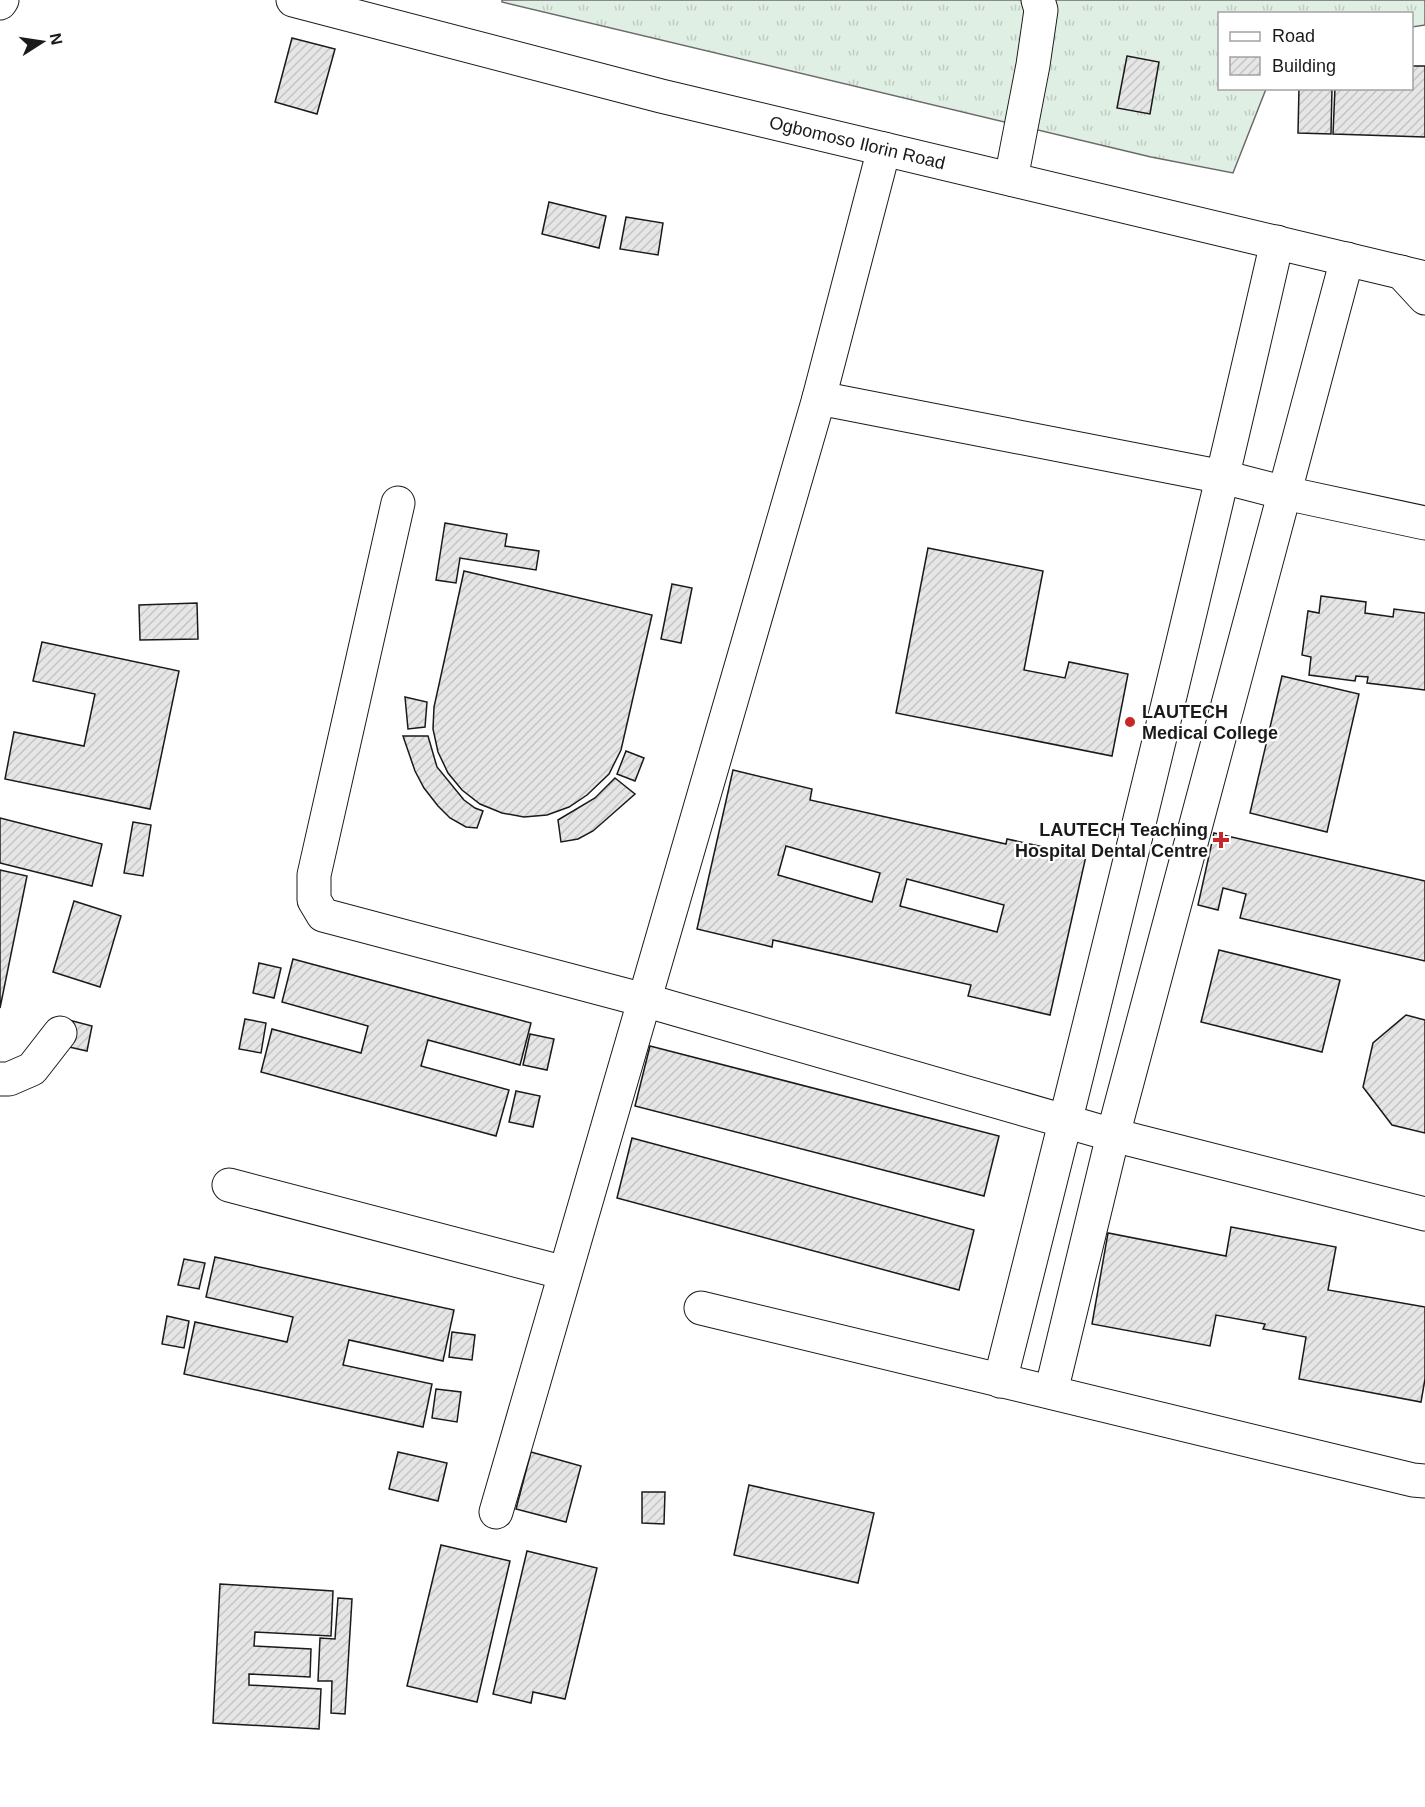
<svg xmlns="http://www.w3.org/2000/svg" width="1425" height="1807" viewBox="0 0 1425 1807" font-family="Helvetica,sans-serif">
	<style>
		.grass { fill: url(#grass-tufts); stroke: #6a6a6a; stroke-width: 1.5 }
		.building { fill: url(#building-hatch); stroke: #1a1a1a; stroke-width: 1.5; fill-rule: evenodd }
		.lines { fill: none; stroke-linecap: round; stroke-linejoin: round }
		.minor-casing { stroke: #1a1a1a; stroke-width: 35 }
		.highway-casing { stroke: #1a1a1a; stroke-width: 35 }
		.minor { stroke: #fff; stroke-width: 33 }
		.highway { stroke: #fff; stroke-width: 33 }
		.poi-dot { fill: #c62828; stroke: #fff; stroke-width: 2 }
		.labels { text-anchor: middle; stroke-width: 4.5; stroke-linejoin: round; paint-order: stroke }
		.street-label { font-size: 18px; fill: #1a1a1a; stroke: #fff }
		.poi-label { font-size: 18px; font-weight: bold; fill: #1a1a1a; stroke: #fff; text-anchor: start }
	</style>
	<defs>
		<pattern id="grass-tufts" width="24" height="20" patternUnits="userSpaceOnUse" patternTransform="scale(1.5)"><rect width="24" height="20" fill="#e0efe3"/><path d="M3 7l-1-3M5 7V3M7 7l1-3M15 17l-1-3M17 17v-4M19 17l1-3" fill="none" stroke="#c0ccc2"/></pattern>
		<pattern id="building-hatch" width="6" height="6" patternUnits="userSpaceOnUse" patternTransform="scale(1.5)"><rect width="6" height="6" fill="#e6e6e6"/><path d="M-1 1l2-2M0 6l6-6M5 7l2-2" fill="none" stroke="#c5c5c5"/></pattern>
	</defs>
	<rect width="100%" height="100%" fill="#fff"/>
	<!-- grass -->
	<polygon class="grass" points="502,0 1425,0 1425,25 1412,27 1412,14 1220,14 1220,88 1266,89 1233,173 1151,157 502,2"/>
	<!-- building -->
	<g class="building">
		<polygon points="292,38 335,49 317,114 275,102"/>
		<polygon points="1127,56 1159,62 1150,114 1117,108"/>
		<polygon points="1412,66 1425,66 1425,137 1333,134 1335,88 1412,88"/>
		<polygon points="1299,88 1332,88 1331,134 1298,133"/>
		<polygon points="549,202 606,216 599,248 542,234"/>
		<polygon points="626,217 663,223 658,255 620,249"/>
		<polygon points="445,523 507,534 505,546 539,551 536,570 460,558 456,583 436,580"/>
		<polygon points="928,548 1043,571 1024,670 1065,678 1069,662 1128,674 1112,756 896,713"/>
		<polygon points="464,571 652,615 621,750 609,774 587,795 569,807 547,815 524,817 502,813 480,804 462,790 448,773 438,752 433,729 434,707"/>
		<polygon points="672,584 692,588 681,643 661,639"/>
		<polygon points="1321,596 1366,602 1365,613 1393,617 1394,609 1425,613 1425,690 1367,683 1368,677 1356,676 1355,681 1309,675 1311,657 1302,655 1308,611 1319,613"/>
		<polygon points="197,603 198,639 140,640 139,605"/>
		<polygon points="42,642 179,671 150,809 5,779 14,732 84,746 95,694 33,681"/>
		<polygon points="1282,676 1359,694 1327,832 1250,813"/>
		<polygon points="405,697 427,702 425,727 408,729"/>
		<polygon points="403,736 428,736 437,767 464,800 475,808 483,811 477,828 466,827 450,818 438,806 424,788 415,771"/>
		<polygon points="626,751 644,758 635,781 617,774"/>
		<path d="M733 770 812 789 810 800 1006 844 1007 839 1086 856 1050 1015 968 996 971 985 773 940 772 947 697 929ZM786 846 880 873 872 902 778 875ZM907 879 1004 905 997 932 900 906Z"/>
		<polygon points="615,778 635,794 593,831 578,839 561,842 558,820 595,798"/>
		<polygon points="0,818 102,844 92,886 0,863"/>
		<polygon points="133,822 151,825 143,876 124,873"/>
		<polygon points="1214,833 1425,881 1425,961 1240,918 1246,894 1223,888 1218,910 1198,905"/>
		<polygon points="0,870 27,876 0,1008"/>
		<polygon points="74,901 121,916 100,987 53,972"/>
		<polygon points="1219,950 1340,980 1322,1052 1201,1022"/>
		<polygon points="293,959 531,1023 520,1065 428,1040 421,1066 509,1090 496,1136 261,1072 272,1029 361,1053 368,1026 282,1002"/>
		<polygon points="259,963 281,968 274,998 253,993"/>
		<polygon points="1406,1015 1425,1020 1425,1133 1392,1125 1363,1087 1373,1043"/>
		<polygon points="65,1019 92,1026 87,1051 60,1045"/>
		<polygon points="245,1019 266,1023 261,1053 239,1049"/>
		<polygon points="530,1034 554,1039 547,1070 523,1065"/>
		<polygon points="650,1046 999,1136 984,1196 635,1106"/>
		<polygon points="516,1091 540,1096 533,1127 509,1122"/>
		<polygon points="632,1138 974,1230 959,1290 617,1198"/>
		<polygon points="1231,1227 1336,1247 1328,1290 1425,1307 1425,1379 1421,1402 1299,1379 1306,1337 1263,1329 1265,1324 1216,1315 1210,1346 1092,1324 1108,1233 1226,1256"/>
		<polygon points="215,1257 454,1310 443,1361 349,1340 343,1365 432,1384 423,1427 184,1374 195,1322 287,1342 293,1317 206,1297"/>
		<polygon points="184,1259 205,1263 199,1289 178,1285"/>
		<polygon points="167,1316 189,1321 184,1348 162,1344"/>
		<polygon points="452,1332 475,1335 472,1360 449,1357"/>
		<polygon points="436,1389 461,1392 457,1422 432,1418"/>
		<polygon points="398,1452 447,1463 438,1501 389,1489"/>
		<polygon points="531,1452 581,1466 566,1522 516,1509"/>
		<polygon points="749,1485 874,1513 858,1583 734,1555"/>
		<polygon points="642,1492 665,1492 664,1524 642,1523"/>
		<polygon points="441,1545 510,1561 477,1702 407,1686"/>
		<polygon points="527,1551 597,1568 565,1699 533,1692 531,1703 493,1694"/>
		<polygon points="220,1584 333,1591 331,1636 255,1632 254,1646 311,1649 310,1677 249,1674 249,1685 321,1689 319,1729 213,1723"/>
		<polygon points="338,1598 352,1599 345,1714 331,1713 332,1681 318,1681 320,1638 335,1639"/>
	</g>
	<g class="lines">
		<!-- minor casing -->
		<g class="minor-casing">
			<g id="minor">
				<polyline points="0,3 2,0"/>
				<polyline points="1011,179 1033,65 1041,10 1038,0"/>
				<polyline points="1401,272 1425,298"/>
				<polyline points="819,398 1223,477 1285,493 1425,523"/>
				<polyline points="398,503 314,875 314,900 323,915 644,1000 1113,1135 1425,1214"/>
				<polyline points="0,1079 9,1079 32,1069 60,1033"/>
				<polyline points="229,1185 565,1273"/>
				<polyline points="701,1308 1413,1480 1425,1481"/>
				<path d="M1000 1381C1096 1002 1190 623 1277 242"/>
				<polyline points="1051,1392 1113,1135 1347,259"/>
				<polyline points="496,1512 819,398 884,149"/>
			</g>
		</g>
		<!-- highway casing -->
		<g class="highway-casing">
			<g id="highway">
				<path id="s1" d="M293 0 661 96 1425 278"/>
			</g>
		</g>
		<!-- minor -->
		<use href="#minor" class="minor"/>
		<!-- highway -->
		<use href="#highway" class="highway"/>
	</g>
	<!-- markers -->
	<g class="poi-dot">
		<circle cx="1130" cy="722" r="6"/>
		<path d="M1218 831h6v6h6v6h-6v6h-6v-6h-6v-6h6z"/>
	</g>
	<g class="labels">
		<!-- street labels -->
		<g class="street-label">
			<text dy="6" stroke="none"><textPath href="#s1" startOffset="582">Ogbomoso Ilorin Road</textPath></text>
		</g>
		<!-- poi labels -->
		<g class="poi-label">
			<text x="1142" y="718">LAUTECH<tspan x="1142" dy="21">Medical College</tspan></text>
			<text x="1208" y="836" text-anchor="end">LAUTECH Teaching<tspan x="1208" dy="21">Hospital Dental Centre</tspan></text>
		</g>
	</g>
	<!-- legend -->
	<rect x="1218" y="12" width="195" height="78" fill="#ffffff" stroke="#a3a3a3" stroke-width="1.5"/>
	<rect x="1230" y="32" width="30" height="9" fill="#ffffff" stroke="#a3a3a3" stroke-width="1.5"/>
	<text x="1272" y="42" font-size="18" fill="#1a1a1a">Road</text>
	<rect x="1230" y="57" width="30" height="18" fill="url(#building-hatch)" stroke="#a3a3a3" stroke-width="1.5"/>
	<text x="1272" y="72" font-size="18" fill="#1a1a1a">Building</text>
	<!-- north arrow -->
	<g transform="translate(42 42) rotate(78)" stroke="#ffffff" stroke-width="4.5" paint-order="stroke">
	<path d="M0-4.5L10 22L0 15L-10 22Z" fill="#1a1a1a"/>
	<text y="-9" font-size="16" font-weight="bold" text-anchor="middle" fill="#1a1a1a">N</text>
	</g>
</svg>
